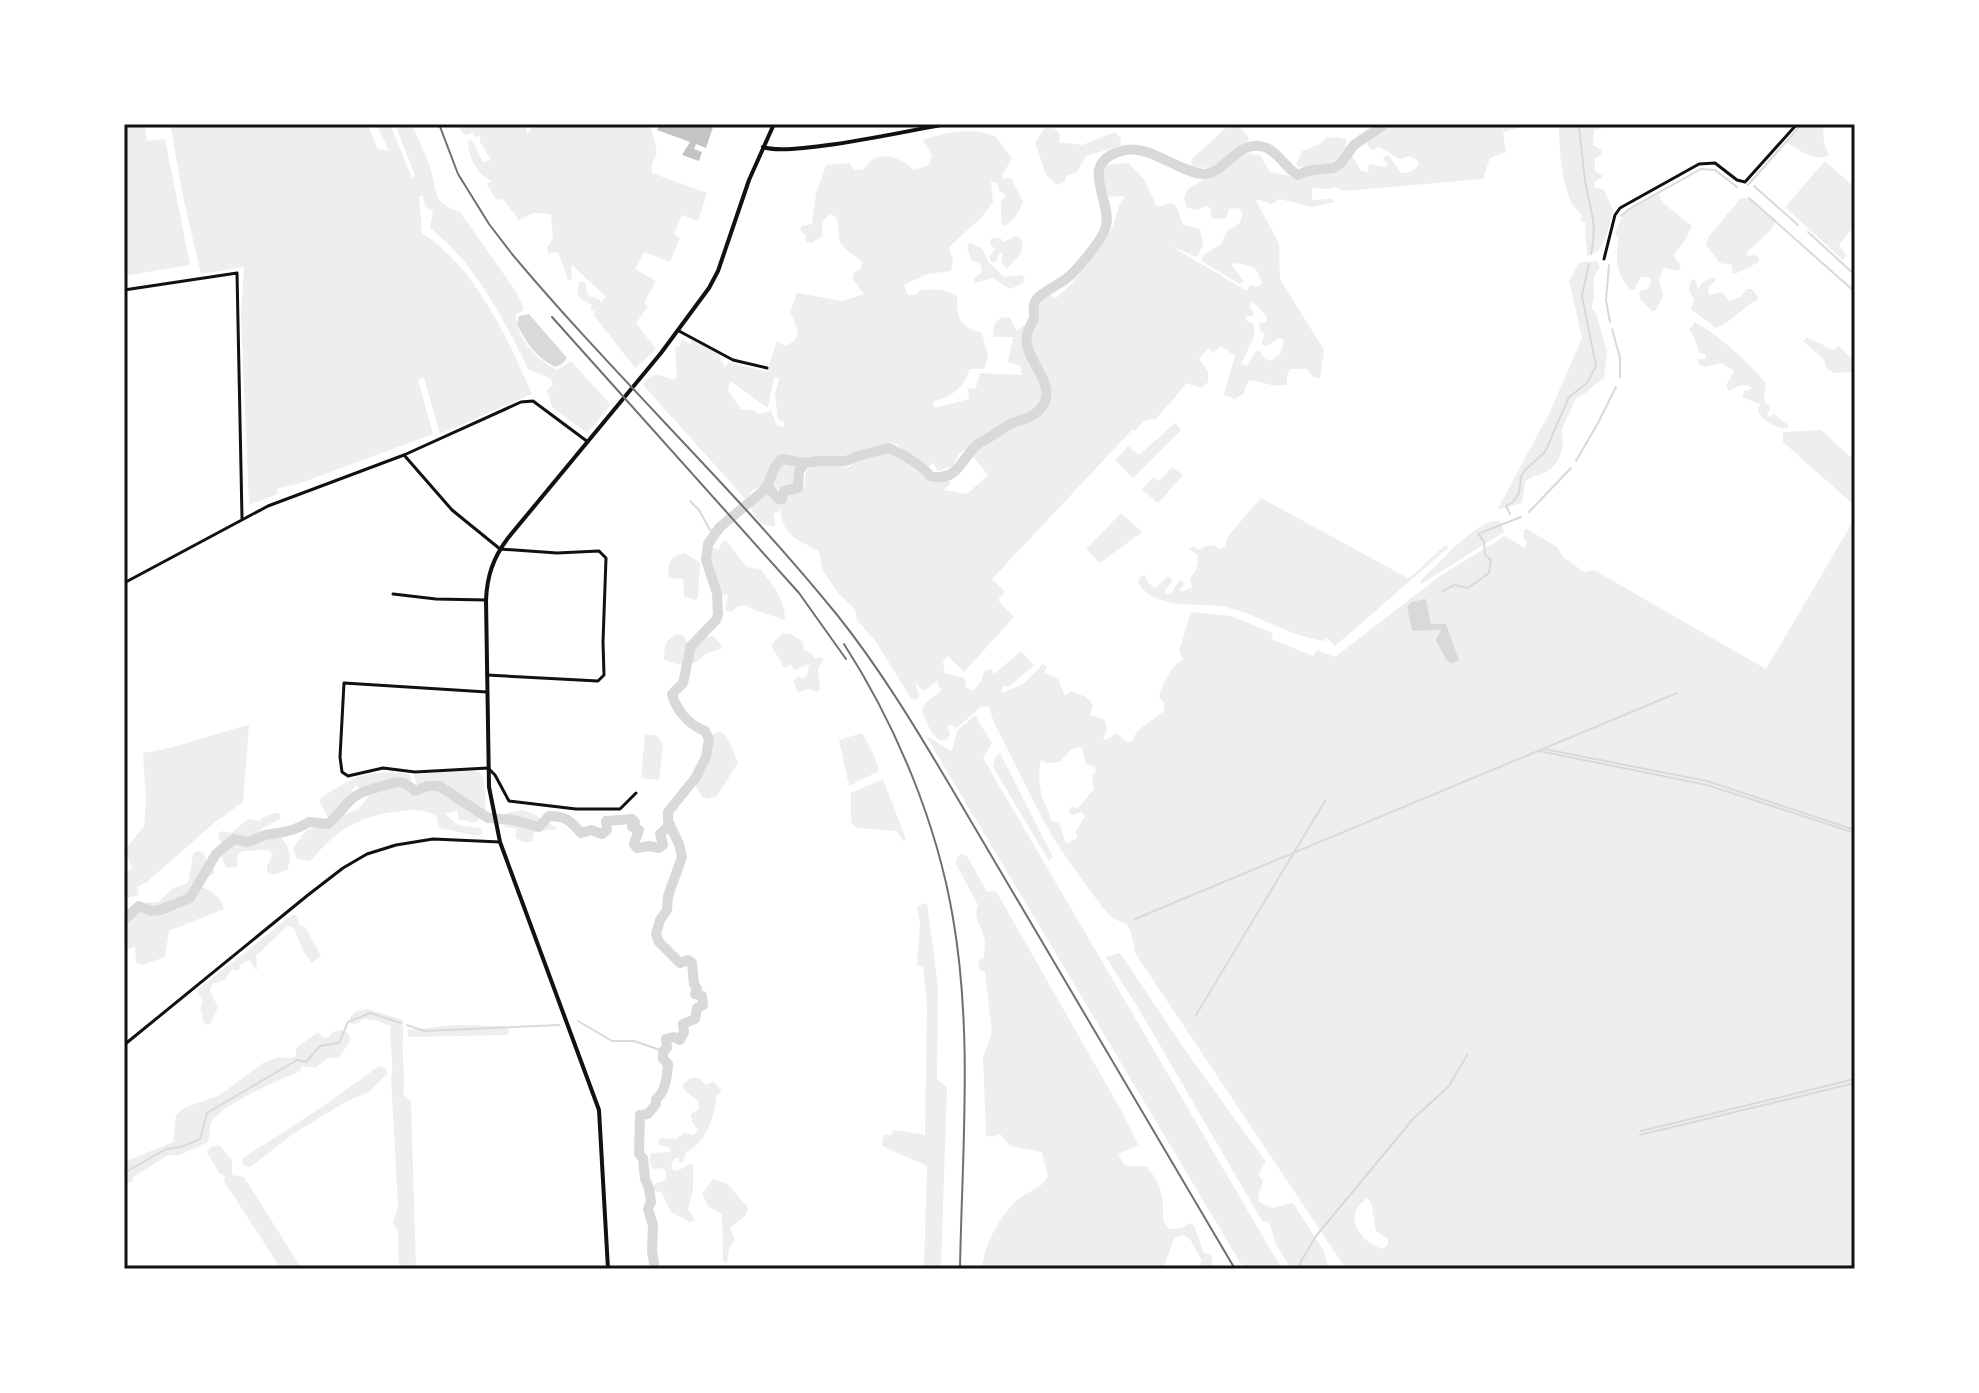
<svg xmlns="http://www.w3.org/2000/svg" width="1979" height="1393" viewBox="0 0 1979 1393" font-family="Montserrat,sans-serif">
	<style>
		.green { fill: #eee; fill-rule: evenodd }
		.water { fill: #d9d9d9 }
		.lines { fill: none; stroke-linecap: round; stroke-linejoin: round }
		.stream { stroke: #d9d9d9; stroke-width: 2 }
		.river { stroke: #d9d9d9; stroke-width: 10 }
		.building { fill: #c4c4c4 }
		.minor { stroke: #111; stroke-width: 3 }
		.tertiary { stroke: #111; stroke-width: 4 }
		.secondary { stroke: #111; stroke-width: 4 }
		.rail { stroke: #707070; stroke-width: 2 }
		.neatline { fill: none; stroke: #111; stroke-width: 3 }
	</style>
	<rect width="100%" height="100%" fill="#fff"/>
	<!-- green -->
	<g class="green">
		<polygon points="124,124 145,124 147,141 165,139 190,265 124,276"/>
		<path d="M170 124H367L378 149 389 151 376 124H390L412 178 415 176 395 124H411C418 138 425 152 430 167 438 191 431 203 460 212L517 293 524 310 516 315C516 340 537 359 557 370L571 361 611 405 587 433 552 407 547 390 553 385 551 379 528 369C505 321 473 260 430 228L433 211 425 206 423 196H419L422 233C477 269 506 336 532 394L440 434 424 378 418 379 433 434 298 484 278 488 277 494 249 505 241 315 244 267 201 274 184 201Z"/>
		<path d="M458 124H469L471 128 470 124H497L493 131 498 124H525L527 134 535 124H650L657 152 652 164V173L707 193 698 221 682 215 674 234 680 238 670 262 644 252 635 269 656 281 644 303 648 306 636 323 656 349 635 368 593 314 595 312 590 309 592 305 580 299 577 292 579 282H585L588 296 599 299 601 303 606 297 571 264 572 279 568 280 558 252 548 253 547 248 553 238 551 214 533 213 519 220 503 199 496 200 487 184 491 181C477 174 468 156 468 141L472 140 483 162 491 160 480 142V136L475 137 473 132 468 135 463 134Z"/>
		<polygon points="1237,124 1249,138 1247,144 1210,168 1192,167 1191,160 1229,125"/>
		<path d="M1388 124H1521V127L1503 132 1506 152 1490 158 1483 179 1343 191 1335 187 1330 189 1312 188V200L1331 199 1335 202 1312 207 1279 199 1272 204 1255 199 1279 243 1280 279 1324 350 1320 378 1313 377 1307 369H1291L1287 375V385C1267 387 1266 382 1249 380L1243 394 1235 399 1224 395 1235 356 1221 346 1212 353 1209 348 1199 359 1208 372V382L1201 388 1187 383 1156 419 1144 421 1135 431 1133 429 992 579 1005 591 998 600 1014 617 964 672 948 656 943 662 945 673 965 678 966 687 973 691 980 683 985 670 991 669 994 674 1021 651 1034 666 1008 687 1003 686 1002 693 1023 684 1043 664 1047 667 1044 673 1058 679 1065 696 1071 691 1086 697 1093 705 1090 715 1105 720 1107 731 1103 739 1106 740 1117 733 1126 742 1132 741 1137 731 1164 711V703L1159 697C1163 683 1170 667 1183 659L1179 651 1191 612 1231 616 1273 633 1271 639 1313 656 1317 650 1335 657 1440 576 1505 536 1525 548 1527 542 1523 537 1524 530 1527 529 1557 547 1563 557 1584 572 1594 570 1766 669 1855 518V1269H1346L1135 953C1129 907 1121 933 1103 908 1085 883 1066 859 1050 832 1030 797 1013 759 994 723L989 706 981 707 957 728 952 725 947 726 950 734 947 740 940 741 931 732 922 711 926 702 942 690 938 686V680L924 691 915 683 919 695 917 700 911 698 876 642 857 620 855 609 838 593 823 571 819 551C798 540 783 536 780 510L774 514 775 526C760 525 756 521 751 507L765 493 770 492 777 503 784 504 787 499 784 495 805 486C803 452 828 465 849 467L856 461 891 452 917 467 925 478 949 479 950 484 944 490 967 494 988 475 972 455 980 449 981 438 959 454 953 466 938 471 933 463 928 467 904 452 897 444 890 443 849 457 806 460 799 467 796 486 777 489 767 485 752 490 747 501 643 385C651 371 659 374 673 380L677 378 675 346 679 347 682 339 690 344 692 340 719 355 725 367 729 362 767 372 777 341 785 346C804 338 798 328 790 313L797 293 843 301 864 294 853 279 854 273 861 268 862 262C856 256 844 249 841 244 837 237 840 225 836 217L830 214 822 222V236L812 243 806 242V236L800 230 802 226 812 224 816 194 826 165 850 163 854 170 864 169C875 148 900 156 914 170L929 165 932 156 923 140C945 132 972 127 995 136L1012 158 1002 176 1004 179 1011 178 1023 201C1020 211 1014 221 1005 226L1001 222V202L1006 195 999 191 998 184 991 181 993 202 981 218 949 247 953 261 951 271 927 274 904 285 908 295H916L920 290C933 289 946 289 957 296 957 319 959 327 982 333L988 355 985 369H970C962 390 952 396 933 402L934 408 969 399 968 389 976 388 980 373 1022 375 1020 366 1008 362 1013 337H993L994 325 1000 318 1010 317 1017 331 1023 326 1031 328 1041 299 1049 294 1056 298C1078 278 1095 257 1110 232 1117 221 1116 206 1125 196L1108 197 1101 174 1106 165 1129 163 1144 180 1157 207 1171 203 1177 207 1183 225 1200 229 1203 244 1197 257 1171 246 1247 291 1250 285 1258 287 1262 284C1258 265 1250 265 1233 263L1232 266 1244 281 1240 284 1201 261 1203 255 1221 244 1228 230 1239 224 1243 214 1239 208 1229 209 1226 218 1215 219 1210 216 1211 209 1207 206 1195 210 1186 207 1184 197 1188 189 1236 160 1247 154 1260 155 1270 172 1299 178 1309 174 1325 173 1337 169 1351 154 1361 171 1368 172 1369 164 1386 167 1388 164 1383 160 1386 155 1390 157 1401 173C1410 173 1415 171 1419 163 1413 155 1409 156 1400 159L1379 147 1372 150 1367 145 1368 141ZM1253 302 1267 317 1266 322 1259 323 1260 331 1265 334 1261 344 1267 346 1279 338 1284 340 1281 353 1270 361 1265 359 1259 350 1255 352 1247 366 1241 364 1254 337V325L1246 320V316H1252L1254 313 1249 306ZM774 377 779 378 775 395 778 419 784 422V427L777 426 771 411 759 414 753 410 741 409 728 390 730 381 768 408ZM1082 747 1086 764 1095 767 1096 771 1092 776 1094 789 1078 808 1070 807 1069 813 1072 815 1081 812 1085 816 1076 831 1077 838 1066 844 1059 823 1051 821C1050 811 1047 810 1044 802 1039 790 1038 771 1041 760L1047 763 1060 762 1071 749ZM1367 1198 1371 1202 1376 1231 1388 1239V1245L1383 1249C1367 1245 1348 1227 1357 1208 1359 1204 1364 1201 1367 1198Z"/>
		<path d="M1559 124H1606L1601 129 1594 130 1593 145 1602 150 1601 155 1595 158V171L1603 176 1594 183 1595 187 1604 190 1613 210C1608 227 1606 253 1587 256 1588 244 1583 234 1586 223L1581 221V214C1561 199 1559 148 1559 124Z"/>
		<path d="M1804 124H1823L1824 143 1829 155C1814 163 1800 150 1787 143Z"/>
		<polygon points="1046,127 1056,129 1060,136 1059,142 1082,145 1115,132 1121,139 1120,146 1086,156 1077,172 1066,176 1065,182 1057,185 1046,175 1035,142"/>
		<path d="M1336 137 1346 139C1349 165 1317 168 1298 167L1296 164 1302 151 1320 144 1326 138Z"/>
		<polygon points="1825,161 1855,188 1855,225 1839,245 1846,256 1843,260 1785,207"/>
		<path d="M1658 194 1663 203 1692 226 1684 242 1673 255 1681 266 1678 271 1664 268 1659 279 1663 296 1656 310 1652 311 1640 299 1639 293 1642 290H1647L1652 280 1648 277H1641L1634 290H1630C1617 273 1614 260 1619 239L1615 234 1624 212Z"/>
		<polygon points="1741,198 1749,198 1776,220 1771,230 1747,252 1748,256 1754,255 1759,257 1759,262 1735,274 1732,273 1732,265 1720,263 1706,245 1709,236"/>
		<path d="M1016 236 1020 237C1027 251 1016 259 1007 269L1001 262 1003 253H1000L995 262H992L989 257 995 249 990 244 991 239 1000 238 1004 242Z"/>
		<polygon points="970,243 983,249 988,262 1004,277 1022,275 1025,279 1022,284 1010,289 993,278 975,283 974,279 982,272 982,267 979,263 971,260 967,247"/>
		<path d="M1597 261 1600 267C1589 283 1595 281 1594 296 1594 300 1592 304 1592 308L1596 313 1607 352 1604 379C1592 384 1589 394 1576 398L1561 431C1566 443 1560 464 1548 471 1538 477 1536 473 1525 482L1522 503 1501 509 1498 508 1549 414 1582 338 1569 281 1580 262Z"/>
		<path d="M1714 277 1716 280 1708 288 1709 295 1722 292 1729 301 1741 297 1747 289H1752L1758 297V300C1742 306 1732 323 1716 328L1691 309 1694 300 1689 290 1691 280 1695 279 1698 290 1702 283Z"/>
		<path d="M1695 322C1723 338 1744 359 1766 383L1764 400 1770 408 1767 414 1770 417 1774 414 1788 425V428C1778 430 1763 420 1758 412L1760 404 1742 397 1744 391 1752 389 1748 385 1739 386 1729 391 1726 386 1734 371 1722 363 1705 367 1699 364 1698 359H1706L1705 354 1700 353C1695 345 1696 336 1689 330Z"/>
		<polygon points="1807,337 1833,350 1839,346 1853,360 1854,368 1852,372 1835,373 1826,368 1824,359 1803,341"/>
		<polygon points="1175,423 1181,430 1133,478 1115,460 1128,446 1139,455"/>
		<polygon points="1821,430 1855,461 1855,506 1783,442 1783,432"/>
		<polygon points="1172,467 1183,475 1158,503 1142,490 1153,477 1159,481"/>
		<path d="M1261 498 1408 578C1422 570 1430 556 1445 546L1449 547 1335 646 1326 637 1325 641C1291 637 1263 617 1230 608 1211 603 1188 607 1168 602 1156 599 1143 594 1138 582L1140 577 1145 575 1148 583 1156 588 1167 577 1172 578 1171 583 1165 589 1166 594 1171 593 1180 580 1185 584 1180 589 1181 592 1192 587 1190 578C1196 571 1199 565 1198 555L1189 549 1193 546 1200 550C1208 544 1212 543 1220 549L1225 547 1228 536Z"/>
		<polygon points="1121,513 1142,532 1100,563 1086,549"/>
		<path d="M1491 521H1500L1504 532 1421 584 1420 581C1442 561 1464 533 1491 521Z"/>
		<path d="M726 541 747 567 760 569C773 585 785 598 785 620L754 610 746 605 739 606 731 612 725 610 728 594 721 595 707 553 710 544 718 551 722 542Z"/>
		<path d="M685 553 700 563 698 597 695 600 684 596 683 579 669 578C667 563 670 556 685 553Z"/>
		<polygon points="782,633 791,634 803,642 804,650 811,653 815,659 820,657 823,659 818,669 820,689 817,692 809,689 798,692 793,681 799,676 802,679 807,676 809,664 794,670 791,664 786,668 783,666 771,645"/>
		<path d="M676 634 683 635 689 646 696 647 706 637 713 636 721 645V649L707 653 695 663 687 661 680 665 664 660C664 647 665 640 676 634Z"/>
		<polygon points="975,715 992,743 983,758 1282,1269 1244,1269 926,736 952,751 957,731"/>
		<path d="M249 725 243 802 215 822 147 882 137 887 139 895 124 899V873L132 869 125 849 144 827 146 799 143 753C180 748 211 734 249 725Z"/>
		<polygon points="720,731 727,737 738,763 717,796 708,799 702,797 695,785 708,760 713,734"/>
		<polygon points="862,733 874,755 879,771 849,786 839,740"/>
		<polygon points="645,735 656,735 663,745 659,780 641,778"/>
		<polygon points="1000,753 1053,857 1049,861 993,767 995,757"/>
		<path d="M464 769 479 772 484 779 486 814 474 823 459 819 457 809 453 812 444 813 458 825 480 828 482 833 478 836 439 828 437 817C425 809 415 810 401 811 358 816 337 830 310 861L297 859 293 848 306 831 358 809 371 794 369 787 361 789 356 785 332 817 327 816 320 802 321 798C352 777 370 768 409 774L411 778 408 788 416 791 431 786 425 783 417 786 414 775Z"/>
		<polygon points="883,779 906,839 903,841 897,831 857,828 851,822 851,793"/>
		<path d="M521 810C533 811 545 823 557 827V829L534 832 532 842H523L516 838V829L506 827 503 823 507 813Z"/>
		<path d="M275 813H279L281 818 261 829V833L273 831C287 840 294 854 287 870L272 875 267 872V866L273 854 269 850 243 851 238 854 237 867 226 868 221 856 224 845 219 840 218 834 222 831 231 833 248 819 260 821 262 818Z"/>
		<path d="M197 851 204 853 207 864 214 870V874L200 880 199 886C210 890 221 896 224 909L169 931 165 957 142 965 136 963 135 947 124 950V922L144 903 158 902 173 888 186 884 189 880 193 854Z"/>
		<path d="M962 854 967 856 987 892 996 891 1125 1117 1138 1145 1118 1154 1124 1165 1147 1167C1162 1184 1164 1198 1163 1220L1169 1229 1182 1228 1190 1223 1194 1226 1204 1253 1211 1254 1213 1269H1197L1202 1261 1190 1239 1182 1235 1174 1239 1163 1269H982C984 1244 999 1218 1017 1200 1028 1191 1040 1190 1048 1177L1042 1152 1011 1146 1000 1134 992 1137 986 1135 983 1057 992 1032 985 972 980 970 978 961 984 958C984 952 986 943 984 937 981 925 973 918 978 905L956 864 957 857Z"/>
		<polygon points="927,903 938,987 937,1079 947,1087 941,1269 924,1269 927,1166 882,1146 884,1135 891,1135 894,1130 925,1135 927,1006 923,967 917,965 920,924 917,906"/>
		<polygon points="292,915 296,915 300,925 305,927 321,956 312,963 302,949 294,928 287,926 256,956 257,971 249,960 240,965 239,971 232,969 225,980 212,984 210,991 218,1007 210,1024 207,1025 203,1022 203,1015 200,1010 203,1001 197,990"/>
		<polygon points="1120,953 1185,1050 1266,1162 1258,1174 1263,1181 1258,1196 1259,1202 1272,1208 1293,1203 1324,1251 1329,1269 1291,1269 1276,1244 1269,1222 1262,1221 1140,1011 1106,957"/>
		<path d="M368 1009 403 1020C404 1032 402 1043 403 1054 403 1069 406 1080 403 1094L411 1101 416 1269H399L398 1231 393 1223 398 1207 391 1077C395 1060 388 1044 391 1026L375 1020 363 1019 358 1023 351 1024 350 1018 356 1011Z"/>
		<polygon points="456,1025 507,1026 509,1032 507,1035 409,1037 407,1030"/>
		<path d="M342 1030 349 1034 350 1040 339 1058H328L315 1068 301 1066V1071C282 1078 219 1106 211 1123 209 1128 210 1136 208 1142L180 1155H168L133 1177 132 1182 124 1184V1162L173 1142 176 1115 184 1108 220 1095 263 1063 279 1057 291 1058 296 1056V1048L318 1032 323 1037 328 1038 333 1032Z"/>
		<polygon points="379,1066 385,1068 388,1073 369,1092 347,1101 293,1134 250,1167 245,1166 242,1162 243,1158 316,1111"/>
		<path d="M691 1078H699L706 1085 713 1081 722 1091 716 1096C716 1116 704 1145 686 1152L683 1163 679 1162V1158H675L671 1166 673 1170 678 1171 689 1164 693 1165V1189L688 1209 695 1220 690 1222 671 1212 661 1192 654 1191V1184L666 1180V1171L662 1168 652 1169 649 1158 652 1153 670 1152V1148L659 1145 658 1141 661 1138 676 1139 684 1133 693 1135 698 1130 692 1122 691 1114 699 1109V1102L684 1090 683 1084Z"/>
		<polygon points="219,1145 232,1160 232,1175 244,1177 302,1269 281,1269 224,1181 225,1176 219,1173 207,1152 211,1147"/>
		<polygon points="713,1179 728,1184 748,1208 746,1215 730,1228 735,1240 729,1248 727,1263 723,1261 722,1214 709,1207 702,1194"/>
	</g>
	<!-- water -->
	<g class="water">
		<path d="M529 314 567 358 562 364 555 367C537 358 525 342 517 324L519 316Z"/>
		<polygon points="1426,599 1431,624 1446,624 1459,660 1451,664 1445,658 1436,640 1441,630 1412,631 1407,607 1411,602"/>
	</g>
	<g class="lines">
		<!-- stream -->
		<g class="stream">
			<path d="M1578 124C1582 143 1582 162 1585 180 1590 211 1598 221 1591 254"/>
			<polyline points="1748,185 1802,124"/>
			<polyline points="1754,186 1798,225"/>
			<polyline points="1749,198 1855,292"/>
			<polyline points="1621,216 1629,209 1701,169 1715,170 1737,187"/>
			<polyline points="1808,232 1855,275"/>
			<polyline points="1609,265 1606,300 1610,322"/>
			<polyline points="1612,329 1620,358 1620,377"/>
			<polyline points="1576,461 1598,423 1616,387"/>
			<polyline points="690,501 699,510 710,530 717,532"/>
			<polyline points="1529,512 1571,468"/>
			<polyline points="1510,514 1506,506 1513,502 1519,493 1521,477 1524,471 1545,452 1569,397 1587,383 1596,366 1582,296 1589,264"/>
			<polyline points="1443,591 1454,585 1468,588 1489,573 1491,560 1485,555 1484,541 1478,534 1521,517"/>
			<polyline points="1544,749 1707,781 1855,830"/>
			<polyline points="1539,751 1707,785 1855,833"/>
			<polyline points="1135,919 1677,693"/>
			<polyline points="1196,1015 1325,801"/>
			<polyline points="578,1021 612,1041 634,1041 663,1051"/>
			<polyline points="407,1025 424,1031 559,1025"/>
			<polyline points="1641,1131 1855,1079"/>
			<polyline points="1640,1135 1855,1083"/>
			<polyline points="124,1173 166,1149 181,1147 200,1139 207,1113 297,1060 306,1062 320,1046 339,1043 348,1022 370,1013 401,1023"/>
			<polyline points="1300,1269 1299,1265 1316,1236 1413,1119 1449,1086 1467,1055"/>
		</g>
		<!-- river -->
		<g class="river">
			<path d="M763 491C773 481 770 468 782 459L805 463"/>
			<path d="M124 920 139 906 151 911 160 910 190 898 216 854 234 839 247 842C254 841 258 837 265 835 283 832 293 832 309 822L328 824C351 804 344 796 379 787 396 783 400 777 415 791L427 786H439L488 818 513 820 539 827 549 816C565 816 570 820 581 833L591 830 602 834 607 830 606 821 632 819 635 822 632 827 639 830 634 844 637 848 649 846 659 848 663 845 660 834 670 825"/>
			<path d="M655 1269 652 1252 653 1225 648 1209 651 1202 649 1188 645 1179 643 1158 639 1154 640 1115 648 1114 656 1104V1099C666 1092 667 1075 668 1064L663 1059V1051L667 1048 666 1039 674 1037 680 1040 684 1032 683 1024 695 1019 697 1008 703 1005 702 996 695 994 697 989 694 984 692 963 688 960 680 963 659 942 656 934 660 920 667 910 668 896 682 857 679 844 668 821V812L696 777 706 757 709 739 705 731C689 725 676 710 672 694L683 683 691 646 716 620 718 614 717 593 706 560 708 544 720 527 763 491 770 489 778 499H782L784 491 798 488 799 471 805 463 818 461H846L858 456 889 448C900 453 924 466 930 476 959 483 961 457 979 443 990 438 1000 430 1010 424 1021 419 1034 418 1042 407 1059 383 1022 360 1027 334 1028 328 1033 323 1034 317 1034 311 1032 306 1036 300 1043 291 1057 286 1066 279 1077 270 1103 240 1106 226 1112 200 1079 165 1118 152 1148 141 1174 171 1203 174 1225 175 1239 136 1267 148 1280 154 1286 169 1298 175L1307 171 1333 168 1340 164 1354 145 1385 124"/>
		</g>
	</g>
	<!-- building -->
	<polygon class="building" points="659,124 714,124 706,148 696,144 694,149 702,152 699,161 682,155 690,142 657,130"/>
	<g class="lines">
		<!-- minor -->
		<g class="minor">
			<polyline points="1604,259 1615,215 1620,208 1699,164 1715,163 1737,180 1745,182 1797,124"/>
			<polyline points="124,290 237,273 242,518"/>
			<polyline points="679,331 733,360 767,368"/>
			<polyline points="404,455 452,510 500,549 557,553 599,551 606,558 603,642 604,675 598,681 487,675"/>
			<polyline points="124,583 268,506 404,455 521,402 533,401 588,442"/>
			<polyline points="393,594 436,599 486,600"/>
			<polyline points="487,692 344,683 340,757 342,772 348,776 383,768 415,772 488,768 495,775 509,801 576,809 620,809 636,793"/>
			<polyline points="124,1045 308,895 343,868 367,854 396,845 433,839 500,842"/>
		</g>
		<!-- tertiary -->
		<path class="tertiary" d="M763 147C790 157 912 130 946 124"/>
		<!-- secondary -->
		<path class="secondary" d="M608 1269 599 1110 500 842 489 787 486 600C487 576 493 558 508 538L661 353 709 288 718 271 749 180 774 124"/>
		<!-- rail -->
		<g class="rail">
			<path d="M439 124 458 174 489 224 512 254C616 378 736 490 838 616 881 670 917 730 952 789L1235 1269"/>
			<polyline points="552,317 799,593 846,659"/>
			<path d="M844 644C896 725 937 823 953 918 973 1033 962 1153 960 1269"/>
		</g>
	</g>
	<!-- border -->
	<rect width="1979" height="1393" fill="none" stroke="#ffffff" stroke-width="252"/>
	<rect x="126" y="126" width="1727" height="1141" class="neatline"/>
</svg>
